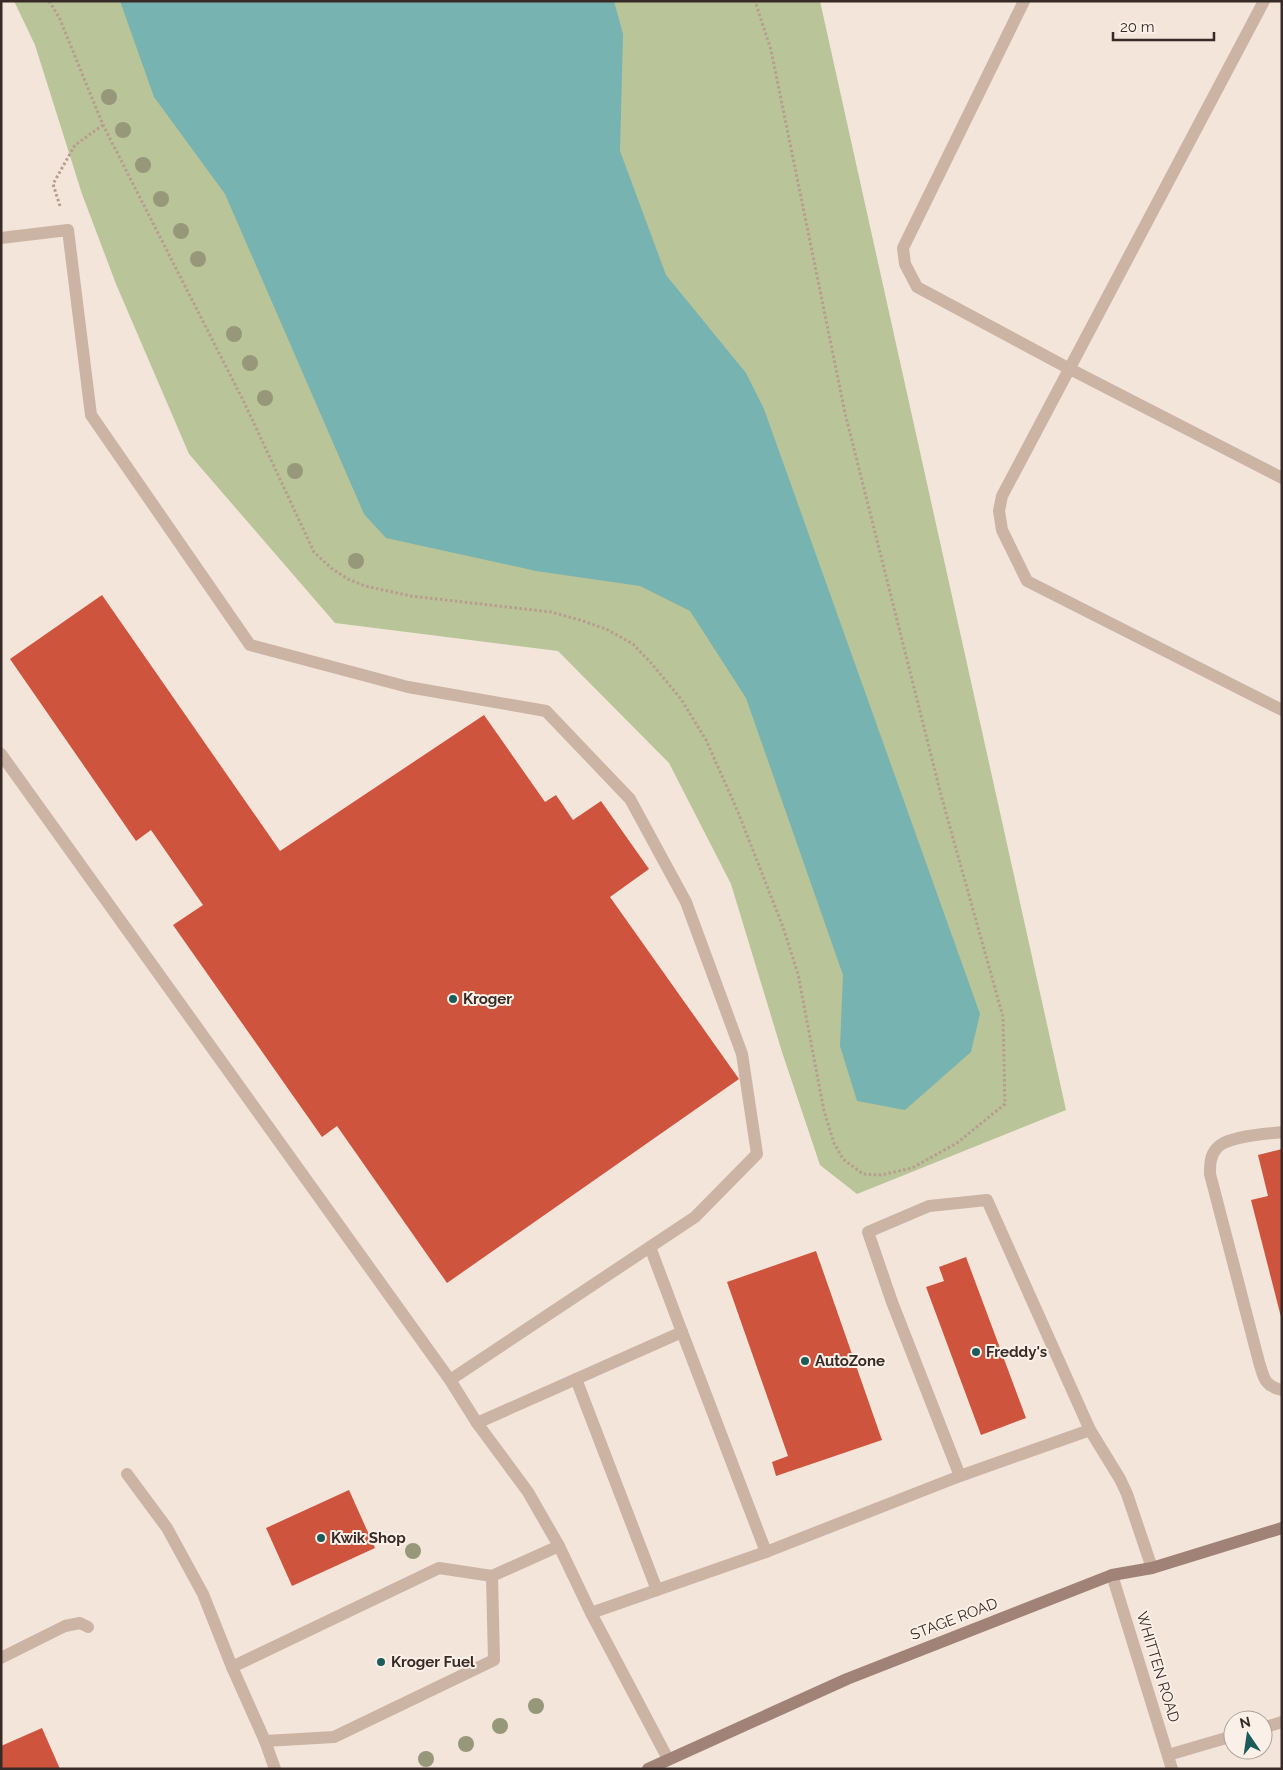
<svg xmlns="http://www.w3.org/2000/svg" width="1283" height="1770" viewBox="0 0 1283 1770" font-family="Raleway,sans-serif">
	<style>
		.green { fill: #b9c499 }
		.water { fill: #77b3b0 }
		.building { fill: #ce543e }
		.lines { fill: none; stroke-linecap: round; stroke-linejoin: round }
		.path { stroke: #b89d8f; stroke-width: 3; stroke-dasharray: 2.5 2.5; stroke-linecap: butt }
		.lane { stroke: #ccb4a5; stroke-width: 12 }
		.street { stroke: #ccb4a5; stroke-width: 12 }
		.secondary { stroke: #a08277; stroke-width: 12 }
		.tree { fill: #979779 }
		.poi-dot { fill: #1a5c5b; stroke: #fbf0e7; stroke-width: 2 }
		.labels { text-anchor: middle; stroke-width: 4; stroke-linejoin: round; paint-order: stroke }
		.poi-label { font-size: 15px; font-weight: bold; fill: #382b27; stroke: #fbf0e7; text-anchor: start }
		.street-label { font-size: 15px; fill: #382b27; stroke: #fbf0e7 }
	</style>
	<rect width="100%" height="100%" fill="#f3e5da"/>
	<!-- green -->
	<polygon class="green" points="14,1 820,1 1066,1110 857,1194 820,1165 782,1052 731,884 669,763 558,651 335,623 189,454 116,284 82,194 35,45"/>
	<!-- water -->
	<polygon class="water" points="120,1 614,1 623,34 620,151 666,275 746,373 764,409 980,1014 971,1052 905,1110 857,1101 840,1046 843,975 746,698 690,611 640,586 536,571 386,538 364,514 225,194 154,97"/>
	<!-- building -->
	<g class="building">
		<polygon points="102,595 280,851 484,715 545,802 556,795 573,820 601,801 649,869 610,897 739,1079 447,1283 337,1126 322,1137 173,925 203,905 151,830 136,841 10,659"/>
		<polygon points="1282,1149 1282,1317 1281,1317 1251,1200 1268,1196 1258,1155"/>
		<polygon points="816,1251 882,1440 776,1476 772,1462 788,1456 727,1282"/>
		<polygon points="966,1257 1026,1418 981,1435 926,1287 944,1281 939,1267"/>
		<polygon points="349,1490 375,1548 292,1586 266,1528"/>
		<polygon points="42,1728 60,1769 1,1769 1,1746"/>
	</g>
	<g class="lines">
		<!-- path -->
		<g class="path">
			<polyline points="49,1 59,17 103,125 244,402 314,552 331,568 348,579 365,586 411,596 551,612 580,620 606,629 633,644 651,663 681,699 706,740 738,812 783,927 798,974 824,1111 834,1143 843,1159 863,1174 881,1175 912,1168 957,1143 1005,1104 1003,1017 941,795 845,413 771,50 755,1"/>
			<polyline points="60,206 53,184 75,145 103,125"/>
		</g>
		<!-- lane -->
		<g class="lane">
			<polyline points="1024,1 903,248 905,264 917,287 1068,368 1282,478"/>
			<polyline points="1264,1 1002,496 999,511 1002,530 1027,581 1282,710"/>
			<polyline points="1,238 68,230 91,415 250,645 408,687 546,711 630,799 686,902 742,1054 757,1154 695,1217 450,1380"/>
			<polyline points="1,754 450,1380 477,1423 528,1492 559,1546 591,1613 668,1759"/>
			<path d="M1282 1132C1266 1134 1227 1136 1217 1148 1210 1155 1210 1165 1210 1174L1259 1362C1264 1378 1264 1386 1282 1390"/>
			<polyline points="576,1379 657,1590"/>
			<polyline points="477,1423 682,1332 650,1247"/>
			<polyline points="127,1474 167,1528 203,1594 232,1667 265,1741 275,1769"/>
			<polyline points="960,1476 892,1302 868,1232 929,1206 987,1200 1090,1430 1120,1479 1127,1494 1152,1568"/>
			<polyline points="766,1552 960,1476 1090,1430"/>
			<polyline points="591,1613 766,1552 682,1332"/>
			<polyline points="1,1658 65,1626 80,1623 88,1627"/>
			<polyline points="232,1667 439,1568 492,1576"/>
			<polyline points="1263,1728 1282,1722"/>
			<polyline points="265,1741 334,1737 494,1660 492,1576 559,1546"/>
			<polyline points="1168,1755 1233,1736"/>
		</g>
		<!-- street -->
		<polyline class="street" points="1112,1575 1172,1769"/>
		<!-- secondary -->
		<polyline class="secondary" points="648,1769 847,1679 1112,1575 1152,1568 1282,1528"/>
	</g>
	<!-- trees -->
	<g class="tree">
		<circle cx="109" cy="97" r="8"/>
		<circle cx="123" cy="130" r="8"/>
		<circle cx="143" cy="165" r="8"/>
		<circle cx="161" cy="199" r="8"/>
		<circle cx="181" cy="231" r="8"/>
		<circle cx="198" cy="259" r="8"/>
		<circle cx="234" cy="334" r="8"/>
		<circle cx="250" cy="363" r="8"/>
		<circle cx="265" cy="398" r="8"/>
		<circle cx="295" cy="471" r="8"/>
		<circle cx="356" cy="561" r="8"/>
		<circle cx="413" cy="1551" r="8"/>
		<circle cx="536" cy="1706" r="8"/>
		<circle cx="500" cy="1726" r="8"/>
		<circle cx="466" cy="1744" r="8"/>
		<circle cx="426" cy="1759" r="8"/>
	</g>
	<!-- markers -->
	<g class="poi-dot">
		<circle cx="453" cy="999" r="5"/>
		<circle cx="976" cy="1352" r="5"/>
		<circle cx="805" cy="1361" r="5"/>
		<circle cx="321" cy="1538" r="5"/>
		<circle cx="381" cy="1662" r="5"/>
	</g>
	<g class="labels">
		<!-- poi labels -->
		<g class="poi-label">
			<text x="463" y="1004">Kroger</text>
			<text x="986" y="1357">Freddy's</text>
			<text x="815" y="1366">AutoZone</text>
			<text x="331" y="1543">Kwik Shop</text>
			<text x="391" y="1667">Kroger Fuel</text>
		</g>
		<!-- street labels -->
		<g class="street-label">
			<text transform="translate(954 1619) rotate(-21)" y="5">STAGE ROAD</text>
			<text transform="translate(1158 1667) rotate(73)" y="5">WHITTEN ROAD</text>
		</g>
	</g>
	<!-- border -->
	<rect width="1283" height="1770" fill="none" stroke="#382b27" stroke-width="5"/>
	<!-- north arrow -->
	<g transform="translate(1248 1735) rotate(347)"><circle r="24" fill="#fbf0e7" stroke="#ada19a"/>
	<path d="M0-4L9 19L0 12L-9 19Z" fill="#1a5c5b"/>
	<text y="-8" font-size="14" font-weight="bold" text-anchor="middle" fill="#382b27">N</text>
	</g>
	<!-- scale -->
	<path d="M1113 32v8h101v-8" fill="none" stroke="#382b27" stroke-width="2.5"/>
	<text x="1120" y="32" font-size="15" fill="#382b27" stroke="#fbf0e7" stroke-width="4" paint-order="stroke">20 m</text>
</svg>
